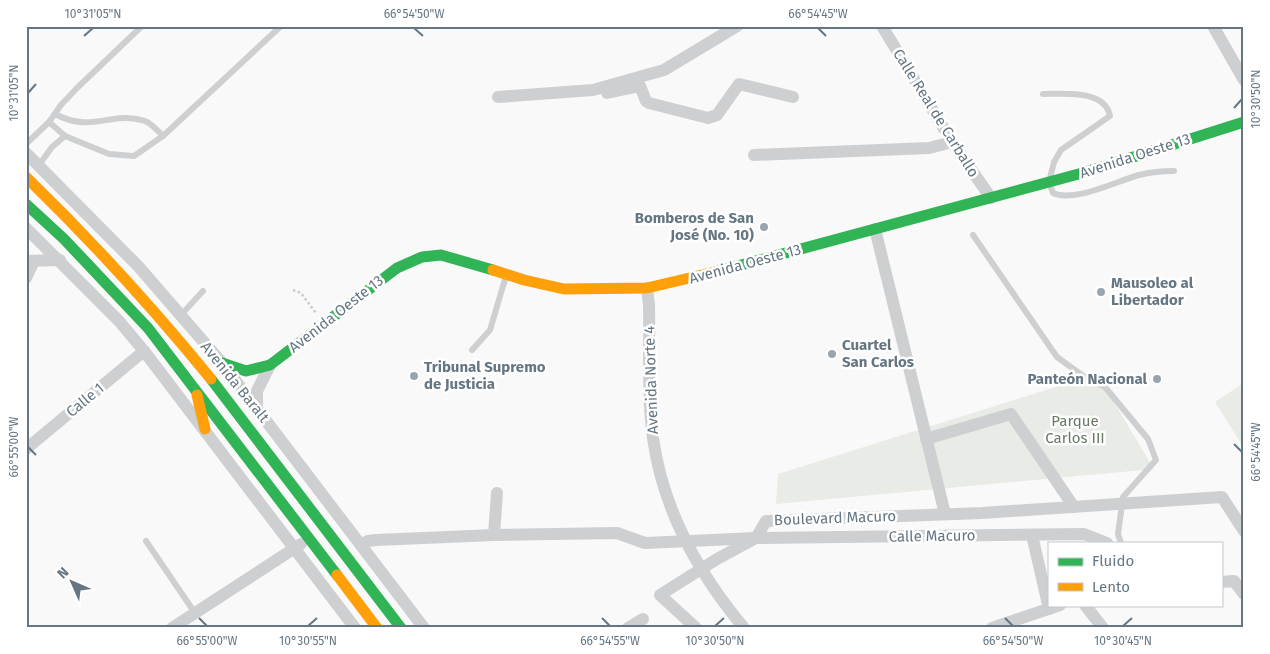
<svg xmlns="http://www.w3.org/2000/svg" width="1270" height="654" viewBox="0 0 1270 654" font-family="'Fira Sans',sans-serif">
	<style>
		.green { fill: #e8ebe6 }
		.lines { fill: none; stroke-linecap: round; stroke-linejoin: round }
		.path { stroke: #cbcccd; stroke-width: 2.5; stroke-dasharray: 2.5 2.5; stroke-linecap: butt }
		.lane { stroke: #cecfd0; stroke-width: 6 }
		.street { stroke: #cecfd0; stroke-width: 12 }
		.fast { stroke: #30b455; stroke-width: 11 }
		.slow { stroke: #ff9f0a; stroke-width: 11 }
		.ticks { fill: none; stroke: #657683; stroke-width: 2 }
		.poi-dot { fill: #99a4ac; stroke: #fff; stroke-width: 2 }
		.labels { text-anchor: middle; stroke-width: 5; stroke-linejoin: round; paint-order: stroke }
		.street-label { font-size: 15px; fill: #657683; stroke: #fff }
		.poi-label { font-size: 15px; font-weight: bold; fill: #657683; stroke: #fff; text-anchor: start }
		.park-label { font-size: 15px; fill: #687a64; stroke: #fff }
		.neatline { fill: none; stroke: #657683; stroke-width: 2 }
		.ticks-label { font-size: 12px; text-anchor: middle; fill: #657683 }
	</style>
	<rect width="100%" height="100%" fill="#f9f9f9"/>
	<!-- green -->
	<g class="green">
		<polygon points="1097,374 1154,469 776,504 778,474"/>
		<polygon points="1244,383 1244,448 1215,402"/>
	</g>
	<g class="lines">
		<!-- path -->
		<polyline class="path" points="293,290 301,293 316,313"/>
		<!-- lane -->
		<g class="lane">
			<path d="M1043 94C1063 94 1105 89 1110 116L1061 150 1054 162 1049 182 1053 193C1074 203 1117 181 1139 175 1151 172 1162 171 1174 171"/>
			<path d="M55 114C92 134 112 110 145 121 152 124 158 131 163 136L281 26"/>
			<polyline points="49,122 65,136 109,154 134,156 163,136"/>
			<polyline points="26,144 49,122 61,105 77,88 142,26"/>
			<polyline points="39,165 52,147 65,136"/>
			<polyline points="973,235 1057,357 1086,378 1105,387 1148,439 1156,460 1123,497 1118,534 1121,543"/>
			<polyline points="180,316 203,291"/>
			<polyline points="472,350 490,330 506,276"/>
			<polyline points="146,541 195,613"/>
		</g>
		<!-- street -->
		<g class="street">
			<polyline points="882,26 952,142 991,198"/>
			<polyline points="1213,26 1244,80"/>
			<polyline points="607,93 640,86 646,101 649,103 708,118 717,115 739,84 793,97"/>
			<polyline points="498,97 593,90 664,70 737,26"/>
			<polyline points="26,153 138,266 222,363 424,628"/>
			<polyline points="754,155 929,148 952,142"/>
			<polyline points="26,228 119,321 144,351 355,628"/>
			<polyline points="875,229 945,514"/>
			<polyline points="26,261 60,260"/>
			<polyline points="26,278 34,261"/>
			<path d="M647 288 649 305C650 349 647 395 653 438 663 510 698 573 744 628"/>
			<polyline points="257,408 257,391 270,365"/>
			<polyline points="926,439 1011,414 1074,507"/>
			<polyline points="26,449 144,351"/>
			<polyline points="494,535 497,493"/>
			<polyline points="1032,535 1049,609"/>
			<polyline points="756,538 766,521 982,513 1222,497 1244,531"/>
			<polyline points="361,545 368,541 376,540 494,535 617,533 645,543 756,538 1084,534 1107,543"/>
			<polyline points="1221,582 1234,581 1244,594"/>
			<polyline points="1085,605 1103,628"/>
			<polyline points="172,628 301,544"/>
			<polyline points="628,628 643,619"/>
			<polyline points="696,628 660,595 717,559 754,539"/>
			<polyline points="992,628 1060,605"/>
		</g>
		<!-- fast -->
		<g class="fast">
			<polyline points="26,204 64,239 148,328 337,575"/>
			<polyline points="719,271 1086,172 1244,122"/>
			<polyline points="222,363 246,371 270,365 397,268 422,257 441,255 493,270"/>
			<polyline points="211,379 401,628"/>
		</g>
		<!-- slow -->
		<g class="slow">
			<path d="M26 177C92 241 153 308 211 379"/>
			<polyline points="493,270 524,280 564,289 647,288 719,271"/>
			<polyline points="197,395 205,429"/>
			<polyline points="337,575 377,628"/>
		</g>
	</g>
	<!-- ticks -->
	<path class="ticks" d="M414 28 423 36M818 28 826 36M84 36 93 28M28 93 36 84M1234 108 1242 99M1234 444 1242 452M28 447 36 455M199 618 207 626M602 618 610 626M1005 618 1013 626M308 626 317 618M715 626 724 618M1123 626 1132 618"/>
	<!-- markers -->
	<g class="poi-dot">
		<circle cx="764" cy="227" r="5"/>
		<circle cx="1101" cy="292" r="5"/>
		<circle cx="832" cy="354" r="5"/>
		<circle cx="414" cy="376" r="5"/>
		<circle cx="1157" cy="379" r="5"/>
	</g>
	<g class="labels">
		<!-- street labels -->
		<g class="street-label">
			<text transform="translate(936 113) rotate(58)" y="5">Calle Real de Carballo</text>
			<text transform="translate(1135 156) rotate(-18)" y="5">Avenida Oeste 13</text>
			<text transform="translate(745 264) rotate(-15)" y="5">Avenida Oeste 13</text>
			<text transform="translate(336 314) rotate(-38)" y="5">Avenida Oeste 13</text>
			<text transform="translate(651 380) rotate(-92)" y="5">Avenida Norte 4</text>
			<text transform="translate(235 382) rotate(51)" y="5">Avenida Baralt</text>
			<text transform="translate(85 400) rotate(-40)" y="5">Calle 1</text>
			<text transform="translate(835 518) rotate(-2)" y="5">Boulevard Macuro</text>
			<text transform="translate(932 536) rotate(-1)" y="5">Calle Macuro</text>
		</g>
		<!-- poi labels -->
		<g class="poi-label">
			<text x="754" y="223" text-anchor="end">Bomberos de San<tspan x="754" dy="17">José (No. 10)</tspan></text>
			<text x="1111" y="288">Mausoleo al<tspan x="1111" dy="17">Libertador</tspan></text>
			<text x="842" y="350">Cuartel<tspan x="842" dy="17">San Carlos</tspan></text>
			<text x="424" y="372">Tribunal Supremo<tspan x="424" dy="17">de Justicia</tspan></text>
			<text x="1147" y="384" text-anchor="end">Panteón Nacional</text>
		</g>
		<!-- park labels -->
		<g class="park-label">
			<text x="1075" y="426">Parque<tspan x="1075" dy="17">Carlos III</tspan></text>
		</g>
	</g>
	<!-- border -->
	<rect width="1270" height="654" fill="none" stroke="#ffffff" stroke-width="55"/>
	<!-- legend -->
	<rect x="1048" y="542" width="175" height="65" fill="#ffffff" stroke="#c1c8cd"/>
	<rect x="1058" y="558" width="25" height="8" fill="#30b455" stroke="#c1c8cd"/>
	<text x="1092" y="566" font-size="15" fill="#657683">Fluido</text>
	<rect x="1058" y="583" width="25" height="8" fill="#ff9f0a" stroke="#c1c8cd"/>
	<text x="1092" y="592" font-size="15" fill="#657683">Lento</text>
	<!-- north arrow -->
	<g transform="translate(72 582) rotate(315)" stroke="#ffffff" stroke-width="4" paint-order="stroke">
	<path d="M0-4L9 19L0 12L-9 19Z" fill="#657683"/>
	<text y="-8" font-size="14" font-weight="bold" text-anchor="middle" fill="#657683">N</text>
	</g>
	<rect x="28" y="28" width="1214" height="598" class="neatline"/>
	<g class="ticks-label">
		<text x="93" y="18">10°31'05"N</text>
		<text x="414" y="18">66°54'50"W</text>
		<text x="818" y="18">66°54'45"W</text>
		<text transform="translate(14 93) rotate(-90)" y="4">10°31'05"N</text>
		<text transform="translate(1256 99) rotate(-90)" y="4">10°30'50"N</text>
		<text transform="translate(14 447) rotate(-90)" y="4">66°55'00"W</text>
		<text transform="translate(1256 452) rotate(-90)" y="4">66°54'45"W</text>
		<text x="207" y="645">66°55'00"W</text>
		<text x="308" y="645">10°30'55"N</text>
		<text x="610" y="645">66°54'55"W</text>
		<text x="715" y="645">10°30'50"N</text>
		<text x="1013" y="645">66°54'50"W</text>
		<text x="1123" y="645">10°30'45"N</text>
	</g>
</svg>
